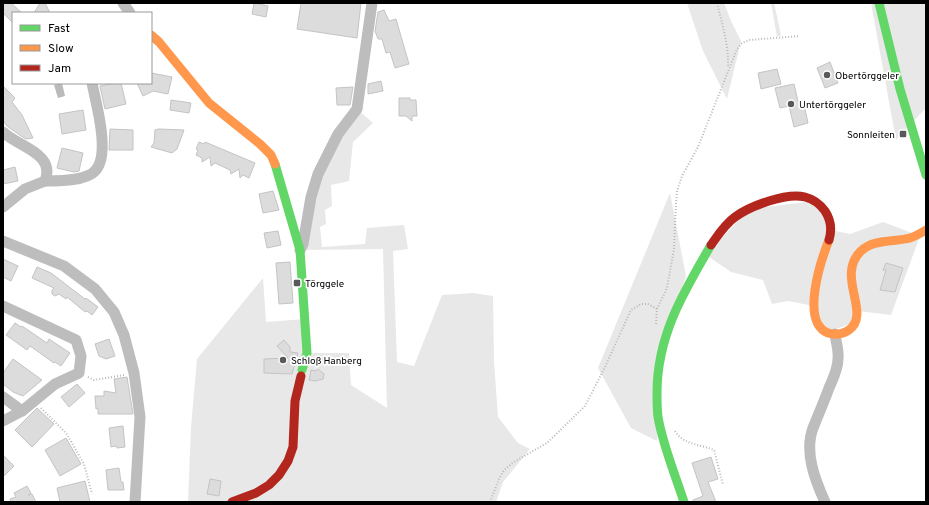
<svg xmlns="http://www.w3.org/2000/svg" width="929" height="505" viewBox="0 0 929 505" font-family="Overpass,sans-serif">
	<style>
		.green { fill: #e8e8e8 }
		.water { fill: #bababa }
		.building { fill: #dcdcdc; stroke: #c4c4c4 }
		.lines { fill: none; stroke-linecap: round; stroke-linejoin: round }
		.path { stroke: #b8b8b8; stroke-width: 2; stroke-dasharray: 1 2; stroke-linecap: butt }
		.street { stroke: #bdbdbd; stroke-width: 11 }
		.fast { stroke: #63d668; stroke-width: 9 }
		.slow { stroke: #ff974d; stroke-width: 9 }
		.jam { stroke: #b3261e; stroke-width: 9 }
		.poi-dot { fill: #595959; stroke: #fff; stroke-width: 1.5 }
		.labels { text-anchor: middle; stroke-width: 3.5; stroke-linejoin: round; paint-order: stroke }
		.poi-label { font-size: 10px; fill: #000; stroke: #fff; text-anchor: start }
	</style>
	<rect width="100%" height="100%" fill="#fff"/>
	<!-- green -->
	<g class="green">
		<polygon points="687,3 724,3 731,21 741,41 727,99 703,51"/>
		<polygon points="771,3 774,3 781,35 777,37"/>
		<polygon points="871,3 926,3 926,108 896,140"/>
		<polygon points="357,109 373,123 353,142 349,181 331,185 332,206 325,210 326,224 320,227 322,247 365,244 367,228 404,225 408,249 393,251 397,362 414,366 442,295 473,293 493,296 494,362 498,417 518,443 530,449 503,482 496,502 188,502 191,427 197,359 263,278 266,322 305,319 307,353 349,353 351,385 387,408 383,249 300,250 318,174"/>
		<polygon points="670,193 686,276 664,340 657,441 631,428 598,368"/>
		<polygon points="814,201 831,230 850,234 883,222 920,236 891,315 858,311 856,322 827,332 814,306 788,301 772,304 763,280 731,272 706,255 749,209"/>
	</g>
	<!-- water -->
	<polygon class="water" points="62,83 65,96 58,98 54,85"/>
	<!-- building -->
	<g class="building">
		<polygon points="3,3 11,3 22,13 13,13 13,23 3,13"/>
		<polygon points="40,3 45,3 50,13 34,13"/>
		<polygon points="254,3 268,6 266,17 252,14"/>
		<polygon points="301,3 361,3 357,38 297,29"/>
		<polygon points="384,10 389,21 396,19 409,64 395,68 390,52 386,53 382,39 378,39 375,31 378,12"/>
		<polygon points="830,62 838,83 825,88 817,68"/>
		<polygon points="777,69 781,84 761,89 758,73"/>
		<polygon points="151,73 172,77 168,94 153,91 143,96 137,83 151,83"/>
		<polygon points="381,81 383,91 368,94 368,84"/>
		<polygon points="116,83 121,83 126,104 105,109 100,86"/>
		<polygon points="794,84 798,101 803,100 808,123 794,127 789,106 780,108 775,88"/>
		<polygon points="3,86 15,98 12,102 22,115 33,138 26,139 21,136 7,126 3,121"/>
		<polygon points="353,87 350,105 337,105 336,88"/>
		<polygon points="399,98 410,98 410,100 416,100 417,116 412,116 412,121 406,116 399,116"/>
		<polygon points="171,100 191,103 189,113 170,110"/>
		<polygon points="83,110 86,130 62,134 59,114"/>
		<polygon points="110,129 133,130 133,150 109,150"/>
		<polygon points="158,129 184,130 177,149 172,153 151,147 154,143 155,130"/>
		<polygon points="199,142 204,144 205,142 255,163 249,178 243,175 240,178 239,169 231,174 230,170 215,163 211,166 210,157 202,162 202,158 196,155 198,150 196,149"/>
		<polygon points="62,148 83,153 79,171 74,172 57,168"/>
		<polygon points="15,167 18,181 3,184 3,170"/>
		<polygon points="273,191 279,210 263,213 259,194"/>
		<polygon points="278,231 281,245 267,248 264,233"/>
		<polygon points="3,259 18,266 11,281 3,277"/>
		<polygon points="290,262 293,303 279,304 276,263"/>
		<polygon points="886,263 903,268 895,292 880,290 886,270 883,270"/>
		<polygon points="37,267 51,273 85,299 86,298 98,307 92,315 87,311 85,312 67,297 66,299 59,294 55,296 52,294 52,290 54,288 32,278"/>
		<polygon points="15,323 21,327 22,326 47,343 49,339 70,353 61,366 55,362 54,363 30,346 27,350 6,335"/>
		<polygon points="109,339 115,356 106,359 99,356 95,344"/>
		<polygon points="284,340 290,347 290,352 298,353 292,374 264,373 264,359 288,358 277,346"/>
		<polygon points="13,359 42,380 23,396 13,392 3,384 3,373"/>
		<polygon points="318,369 324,374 323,379 315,381 309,380 311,370 316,371"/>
		<polygon points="127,377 133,414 98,414 98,408 96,409 95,396 104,396 104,391 116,393 114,379"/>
		<polygon points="77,384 85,393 69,407 61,397"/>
		<polygon points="37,408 54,424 32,447 15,430"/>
		<polygon points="123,426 125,447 117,448 116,446 111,447 109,428"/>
		<polygon points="66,438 81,464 60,476 45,450"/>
		<polygon points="3,455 14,466 3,477"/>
		<polygon points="711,457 718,479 708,482 716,502 693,502 693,500 703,496 692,463"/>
		<polygon points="119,468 121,482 123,482 124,490 108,490 106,470"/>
		<polygon points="210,479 221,481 219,496 207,494"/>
		<polygon points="85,481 90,502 60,502 57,488"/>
		<polygon points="27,486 31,493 28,495 32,494 36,502 11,502 10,499 16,497 14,493"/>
	</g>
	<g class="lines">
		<!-- path -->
		<g class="path">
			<path d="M717 3C722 24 729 45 728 67"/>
			<polyline points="656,324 657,309 667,288 674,249 676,203 677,191 682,176 698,147 737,49 742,43 750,40 800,36"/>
			<polyline points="88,377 94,380 124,375"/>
			<polyline points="41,408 66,433 84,464 92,494"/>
			<path d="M675 431C683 445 700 444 714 450L723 485"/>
			<polyline points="490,502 499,479 504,470 514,462 547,443 585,406 604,369 631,310 641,304 648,304 657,309"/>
		</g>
		<!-- street -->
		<g class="street">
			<polyline points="123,3 130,13"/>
			<path d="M3 132C18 147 56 153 45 181L25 189 3 207"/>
			<path d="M45 181C58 181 86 181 95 171 111 155 96 103 92 83"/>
			<polyline points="3,241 64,266 95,289 114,312 124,335 134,373 140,417 135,502"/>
			<polyline points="300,250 303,244 311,197 318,174 338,134 357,109 372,3"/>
			<polyline points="3,306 76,340 81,356 79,373 55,384 22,411 3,421"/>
			<polyline points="3,397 22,411"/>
			<path d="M825 502C815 480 804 452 813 428 818 415 824 402 829 388 833 379 838 369 838 359 839 351 836 342 835 334"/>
		</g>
		<!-- fast -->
		<g class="fast">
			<polyline points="879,3 900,89 926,175"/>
			<polyline points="275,164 300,250 307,353 302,370"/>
			<path d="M684 502C675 474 663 446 658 417 657 409 657 401 657 393 657 336 683 293 711 245"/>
		</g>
		<!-- slow -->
		<g class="slow">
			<polyline points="151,35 159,42 209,103 260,144 271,155 275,164"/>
			<path d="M829 240C821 260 800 322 828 333 835 335 843 334 849 330 872 313 835 276 861 251 873 239 894 242 910 238 916 236 921 233 926 230"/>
		</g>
		<!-- jam -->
		<g class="jam">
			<path d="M711 245C718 235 725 224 735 217 750 206 787 192 805 197 813 199 820 204 825 211 831 220 832 230 829 240"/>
			<polyline points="232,502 256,493 269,485 279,475 288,461 293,447 295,401 301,376"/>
		</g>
	</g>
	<!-- markers -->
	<g class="poi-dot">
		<circle cx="827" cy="75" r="4"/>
		<circle cx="791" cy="104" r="4"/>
		<rect x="899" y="130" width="8" height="8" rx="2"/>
		<rect x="293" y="279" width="8" height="8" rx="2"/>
		<circle cx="283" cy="360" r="4"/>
	</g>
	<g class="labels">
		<!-- poi labels -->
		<g class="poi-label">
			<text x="835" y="79">Obertörggeler</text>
			<text x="799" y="108">Untertörggeler</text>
			<text x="895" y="138" text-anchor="end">Sonnleiten</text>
			<text x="305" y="287">Törggele</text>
			<text x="291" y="364">Schloß Hanberg</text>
		</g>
	</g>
	<!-- border -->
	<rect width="929" height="505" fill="none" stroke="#000000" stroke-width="8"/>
	<!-- legend -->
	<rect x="12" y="12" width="140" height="72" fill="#ffffff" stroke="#999999"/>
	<rect x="20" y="25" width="20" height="6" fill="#63d668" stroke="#999999"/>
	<text x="48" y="32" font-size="12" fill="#000000">Fast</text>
	<rect x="20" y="45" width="20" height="6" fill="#ff974d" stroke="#999999"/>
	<text x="48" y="52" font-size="12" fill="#000000">Slow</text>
	<rect x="20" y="65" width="20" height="6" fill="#b3261e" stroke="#999999"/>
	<text x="48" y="72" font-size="12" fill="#000000">Jam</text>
</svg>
